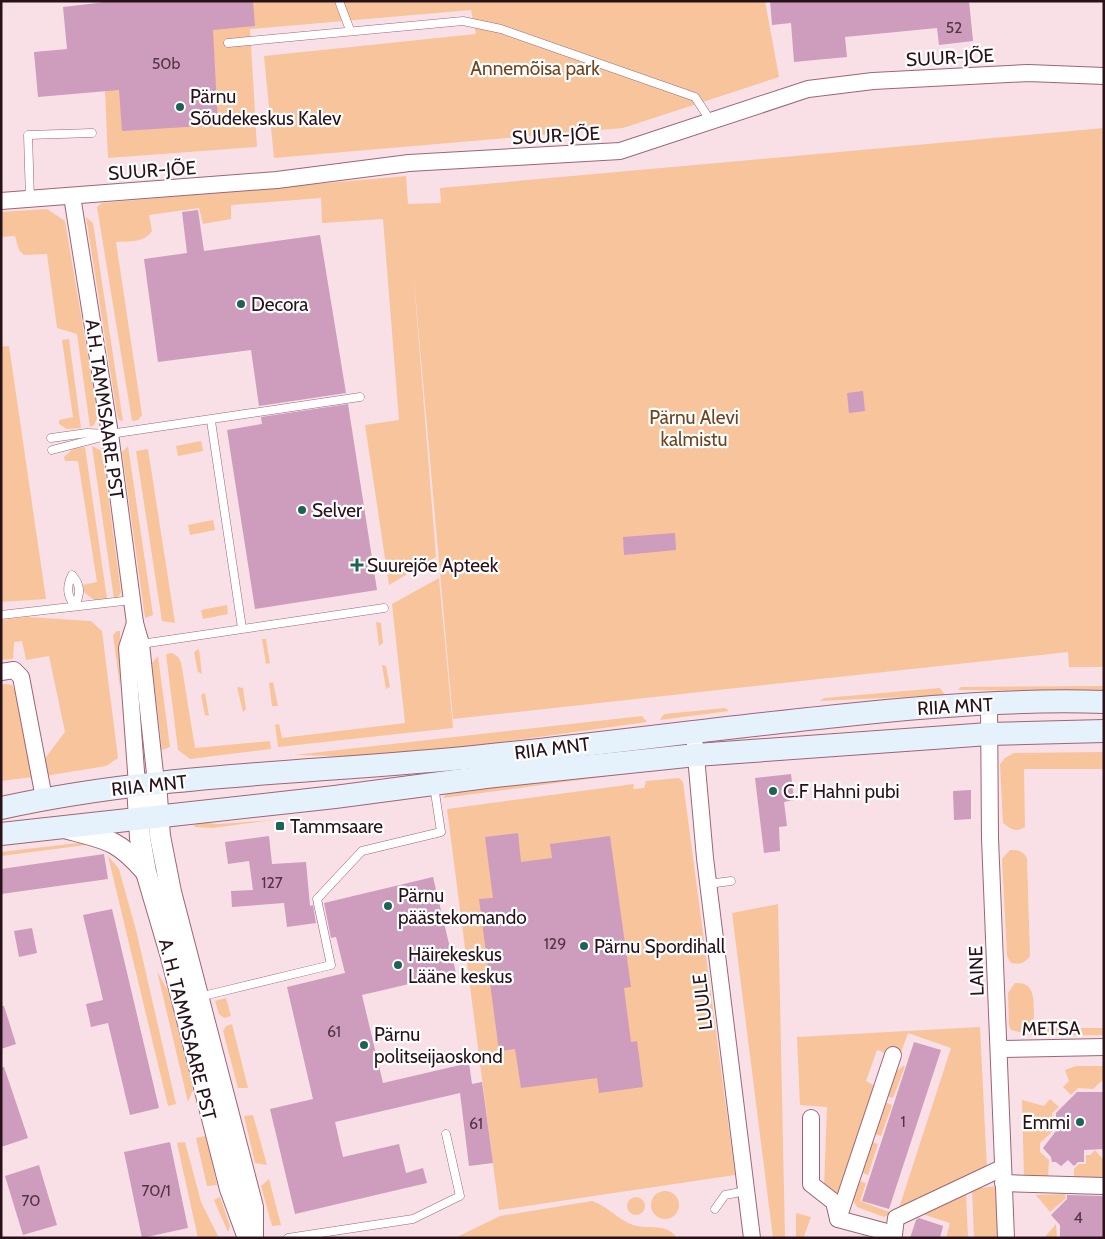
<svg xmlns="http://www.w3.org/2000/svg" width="1105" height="1239" viewBox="0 0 1105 1239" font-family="Cabin,sans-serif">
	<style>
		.green { fill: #f8c49c }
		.building { fill: #ce9cbd }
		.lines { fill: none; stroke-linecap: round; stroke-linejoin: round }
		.service-casing { stroke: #9c6576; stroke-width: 9 }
		.minor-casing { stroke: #9c6576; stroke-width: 18 }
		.tertiary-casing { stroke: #9c6576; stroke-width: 22 }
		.secondary-casing { stroke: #9c6576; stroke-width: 24 }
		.service { stroke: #fff; stroke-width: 8 }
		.minor { stroke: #fff; stroke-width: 16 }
		.tertiary { stroke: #fff; stroke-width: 20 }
		.secondary { stroke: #e5f2fb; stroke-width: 22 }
		.poi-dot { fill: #1b6257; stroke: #fff; stroke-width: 2 }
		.labels { text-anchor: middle; stroke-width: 4.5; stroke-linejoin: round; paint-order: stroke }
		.number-label { font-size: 16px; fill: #523442 }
		.street-label { font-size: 19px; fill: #281219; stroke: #fff }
		.park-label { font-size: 19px; fill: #70441e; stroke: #fff }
		.poi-label { font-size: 19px; fill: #281219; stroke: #fff; text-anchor: start }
	</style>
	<rect width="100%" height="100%" fill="#f9e0e6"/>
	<!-- green -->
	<g class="green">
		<polygon points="101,1 765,1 779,77 623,128 274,158 264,56 476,34 471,10 250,29 257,147 108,158"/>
		<path d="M1104 128V667H1069L1068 652 453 719 413 269 436 557 389 585 365 425 399 420 383 219 322 223 321 198 231 205V219L203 224 199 208 149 215 152 231C144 243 129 241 116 242L142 415 138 420 132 421 97 207 102 203 406 176 408 204 441 203 440 188Z"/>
		<polygon points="47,209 65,221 98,416 94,425 90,427 77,334 57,328 47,254 24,255 19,250 15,236 1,237 1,212"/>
		<polygon points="86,217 93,223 123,421 119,420 117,414"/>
		<polygon points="69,339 81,428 67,429 59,424 59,420 73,417 62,340"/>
		<polygon points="9,346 46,599 1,602 1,347"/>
		<polygon points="201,441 203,451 178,456 176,446"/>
		<polygon points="92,446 100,450 103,456 121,592 118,598 114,599"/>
		<polygon points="128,446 153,615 145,618 122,452"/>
		<polygon points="85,447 107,599 94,600 84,592 83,585 97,582 78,461 65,461 64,457 74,448"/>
		<polygon points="148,449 175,623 162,621 136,451"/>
		<polygon points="213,520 215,530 190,535 188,525"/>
		<polygon points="439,578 453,728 278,747 275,725 279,724 282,738 405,723 392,604"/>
		<polygon points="227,605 228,614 203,619 201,610"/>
		<polygon points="27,617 91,621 102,631 118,758 106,766 45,776 43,761 65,732 49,656 26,660 22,641 14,642 13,659 1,660 1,620"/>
		<polygon points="376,622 381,623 383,643 379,646"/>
		<polygon points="117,631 120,631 120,687 113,635"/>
		<polygon points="262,639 266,639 270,663 266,664"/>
		<polygon points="199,649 202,674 198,672 194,652"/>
		<polygon points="172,653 178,657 181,662 195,748 270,741 271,749 190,759 178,750 166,654"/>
		<polygon points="158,656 170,747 162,750 152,663"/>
		<polygon points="382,665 386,666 390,687 386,689"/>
		<polygon points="273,682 278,706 272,706 269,683"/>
		<polygon points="5,684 12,685 15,691 33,777 1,781 1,685"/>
		<polygon points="1104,686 1104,692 958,690 961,687"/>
		<polygon points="237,687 243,688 246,709 243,712"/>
		<polygon points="940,688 945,695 820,701 824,698"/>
		<polygon points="205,693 209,716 205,715 201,695"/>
		<polygon points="725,708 729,711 660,720 664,714"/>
		<polygon points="642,716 647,722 424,753 369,757 294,755"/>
		<path d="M1104 752V769H1024L1025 827C1016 833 1011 829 1003 823L1000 764 1005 758 1014 753Z"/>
		<polygon points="647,771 443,798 449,791"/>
		<polygon points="679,778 683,782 735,1175 499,1210 447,809 634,784 633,789 644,788 646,781"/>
		<polygon points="274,820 212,828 195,827 194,822 219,824"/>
		<polygon points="86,842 94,844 1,856 1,852"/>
		<path d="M1010 850C1018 850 1023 851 1027 858L1030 956C1025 963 1020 965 1011 963L1007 956 1002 859Z"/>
		<polygon points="108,856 119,869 137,934 176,1104 168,1106"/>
		<polygon points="778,904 785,1238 773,1238 732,913"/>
		<polygon points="157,971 168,991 193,1090 188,1102"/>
		<path d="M1015 983C1038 981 1033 1005 1034 1022L1040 1028H1104V1035L1035 1036 1011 1030 1009 1026 1008 993Z"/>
		<polygon points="226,998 231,1016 224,1018 219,1014 215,1001"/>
		<polygon points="232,1024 248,1088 238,1088 223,1031 226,1026"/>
		<polygon points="980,1027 987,1170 899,1208 951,1048 908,1033 899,1058 877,1050 866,1081 877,1087 839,1198 824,1186 827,1107 800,1105 797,1037"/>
		<polygon points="903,1066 905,1066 893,1098 886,1096 894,1073"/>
		<polygon points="1076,1066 1104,1066 1104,1079 1093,1089 1078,1088 1071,1095 1063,1087 1069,1081 1065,1070"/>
		<polygon points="1050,1099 1059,1107 1052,1113 1053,1131 1040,1143 1040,1152 1049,1160 1048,1177 1024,1178 1022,1100 1044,1106"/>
		<polygon points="882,1101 892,1105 881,1136 872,1133"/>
		<polygon points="253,1115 267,1165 255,1163 244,1116"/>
		<polygon points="206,1136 217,1185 207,1186 196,1138"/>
		<polygon points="869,1141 878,1144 868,1175 860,1172"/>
		<polygon points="185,1142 201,1202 219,1238 198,1238 177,1143"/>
		<polygon points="1095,1150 1104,1160 1104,1177 1074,1177 1074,1169 1079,1164 1086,1164 1086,1155 1090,1155"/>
		<polygon points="269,1179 281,1225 272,1226 261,1186"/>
		<polygon points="856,1180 866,1183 860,1201 892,1213 884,1217 857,1207 852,1198"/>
		<polygon points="997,1186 999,1238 974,1238 972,1189"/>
		<circle cx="665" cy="1205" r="14"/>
		<polygon points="966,1192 968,1238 946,1238 950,1223 919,1213"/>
		<polygon points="1065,1194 1066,1198 1050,1212 1036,1195"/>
		<circle cx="636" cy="1206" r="9"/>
		<polygon points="220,1197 230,1226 228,1232 214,1200"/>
		<path d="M592 1201C608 1206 618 1220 633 1225 649 1230 666 1222 677 1238H455L500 1216Z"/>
		<polygon points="796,1213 811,1217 804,1236 808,1238 796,1238"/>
		<polygon points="1056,1224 1057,1238 1044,1238"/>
	</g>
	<!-- building -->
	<g class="building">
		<polygon points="114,1 253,1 255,26 213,30 218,125 122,131 119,90 38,97 34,52 67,49 63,7"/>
		<polygon points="770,1 969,1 973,41 939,45 937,28 845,37 847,57 794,62 791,23 772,25"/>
		<polygon points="198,210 204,251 320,235 346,393 259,406 251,350 158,362 144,259 187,253 182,212"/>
		<polygon points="863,391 865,411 849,413 847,393"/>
		<polygon points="348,404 377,590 255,609 227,430 262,424 261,417"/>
		<polygon points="675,533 676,550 624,555 623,537"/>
		<polygon points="791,774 794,800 784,802 787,826 779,827 780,851 764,853 755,778"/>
		<polygon points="971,790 971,819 954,820 953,791"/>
		<polygon points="518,833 521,862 552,858 550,844 610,836 631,987 624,988 631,1042 637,1041 643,1087 599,1093 597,1078 521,1088 515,1049 499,1051 479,899 493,898 485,837"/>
		<polygon points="269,836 272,864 306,862 310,906 313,905 316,923 287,927 284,903 232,907 231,891 253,890 249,861 228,864 225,842"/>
		<polygon points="104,854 108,879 1,894 1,869"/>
		<polygon points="433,877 456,973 362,995 383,1083 469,1063 472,1084 482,1082 493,1163 469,1166 460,1093 335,1122 343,1157 399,1144 406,1173 423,1168 427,1183 295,1214 270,1109 313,1099 287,987 345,973 336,937 331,938 324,903"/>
		<polygon points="112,909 159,1108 130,1115 108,1023 91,1027 86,1004 103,1000 83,915"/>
		<polygon points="32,928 37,953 19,957 14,931"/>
		<polygon points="1,1006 4,1006 16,1044 1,1049"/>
		<polygon points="914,1042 941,1050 889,1209 862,1201"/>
		<polygon points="1,1067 4,1067 28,1138 1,1147"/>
		<polygon points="1077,1092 1104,1092 1104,1149 1084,1150 1084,1162 1078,1162 1074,1166 1068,1160 1061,1166 1056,1162 1052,1162 1051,1157 1043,1148 1056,1131 1056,1113"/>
		<polygon points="170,1142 188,1228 142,1238 124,1152"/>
		<polygon points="39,1165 57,1225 23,1235 5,1176"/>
		<polygon points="1067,1195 1104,1196 1104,1238 1060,1238 1060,1225 1051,1215 1067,1199"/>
		<polygon points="919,1218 943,1226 940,1238 910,1238 916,1220"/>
	</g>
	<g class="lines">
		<!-- service casing -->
		<g class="service-casing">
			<g id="service">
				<polyline points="339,1 350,30"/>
				<polyline points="228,43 463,21 501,29 695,97 710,120"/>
				<polyline points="30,199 28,135 92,133"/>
				<polyline points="211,421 242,628"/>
				<polyline points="51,438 87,433 110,434 360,397"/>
				<polyline points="52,450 106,436"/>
				<path d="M72 575C82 586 80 594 75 606 67 596 66 587 72 575Z"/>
				<polyline points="1,615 132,600"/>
				<polyline points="141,644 384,608"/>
				<polyline points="708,884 731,881"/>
				<polyline points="199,997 331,965 317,899 362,851 441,832 434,786"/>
				<polyline points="715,1209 725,1195 746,1191"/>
				<polyline points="288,1238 413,1219 460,1196 446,1134"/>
			</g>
		</g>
		<!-- minor casing -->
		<g class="minor-casing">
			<g id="minor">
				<polyline points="72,196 110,434 135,623 141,644 156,783"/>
				<polyline points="1,201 277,180 409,163 620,151 808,89 873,81 1028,73 1104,76"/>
				<polyline points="135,623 127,648 137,785"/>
				<polyline points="1,672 14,670 21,677 44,798"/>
				<polyline points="989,703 990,838 1006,1238"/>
				<polyline points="695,745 705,858 752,1238"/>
				<polyline points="999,1049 1104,1047"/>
				<polyline points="811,1118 811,1184 834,1202 838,1219 894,1234 893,1238"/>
				<polyline points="1003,1183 1104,1186"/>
				<polyline points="838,1219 893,1055"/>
				<polyline points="894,1234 896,1218 1002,1168"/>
			</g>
		</g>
		<!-- tertiary casing -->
		<g class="tertiary-casing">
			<g id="tertiary">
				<polyline points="156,783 160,836 171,892 253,1207 253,1237"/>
				<polyline points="137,785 140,838 146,872 171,957 230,1189 248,1238"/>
				<path d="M68 829C107 839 118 840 145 871"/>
			</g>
		</g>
		<!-- secondary casing -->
		<g class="secondary-casing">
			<g id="secondary">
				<path d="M1 808C159 773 322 773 483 756 601 744 719 728 837 716 926 706 1014 699 1104 702"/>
				<polyline points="1,834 335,797 486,777 696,755 989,734 1104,731"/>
			</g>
		</g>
		<!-- service -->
		<use href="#service" class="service"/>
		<!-- minor -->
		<use href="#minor" class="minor"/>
		<!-- tertiary -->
		<use href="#tertiary" class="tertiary"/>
		<!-- secondary -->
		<use href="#secondary" class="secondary"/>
	</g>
	<!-- markers -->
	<g class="poi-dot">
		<circle cx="180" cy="107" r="5"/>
		<circle cx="241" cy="304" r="5"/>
		<circle cx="302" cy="510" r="5"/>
		<path d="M354.5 557.5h5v5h5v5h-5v5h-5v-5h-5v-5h5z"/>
		<circle cx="773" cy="791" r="5"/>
		<rect x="275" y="821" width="10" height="10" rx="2.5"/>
		<circle cx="388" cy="906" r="5"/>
		<circle cx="584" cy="946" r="5"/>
		<circle cx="398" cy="965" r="5"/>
		<circle cx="364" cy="1045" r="5"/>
		<circle cx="1080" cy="1122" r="5"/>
	</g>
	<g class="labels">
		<!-- number labels -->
		<g class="number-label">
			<text x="954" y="33">52</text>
			<text x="166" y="69">50b</text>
			<text x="272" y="888">127</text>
			<text x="555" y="949">129</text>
			<text x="334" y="1037">61</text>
			<text x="903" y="1127">1</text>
			<text x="476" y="1129">61</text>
			<text x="156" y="1196">70/1</text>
			<text x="31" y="1206">70</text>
			<text x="1078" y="1223">4</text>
		</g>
		<!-- street labels -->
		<g class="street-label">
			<text transform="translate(950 57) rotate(-3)" y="7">SUUR-JÕE</text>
			<text transform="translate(556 135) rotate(-3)" y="7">SUUR-JÕE</text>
			<text transform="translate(152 170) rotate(-4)" y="7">SUUR-JÕE</text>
			<text transform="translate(105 409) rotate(82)" y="7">A.H. TAMMSAARE PST</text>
			<text transform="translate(955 706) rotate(-3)" y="7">RIIA MNT</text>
			<text transform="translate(552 748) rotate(-7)" y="7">RIIA MNT</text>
			<text transform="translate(149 785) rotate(-6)" y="7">RIIA MNT</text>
			<text transform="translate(976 971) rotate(-92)" y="7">LAINE</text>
			<text transform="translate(702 1002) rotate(-97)" y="7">LUULE</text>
			<text transform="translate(1051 1028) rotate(-1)" y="7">METSA</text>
			<text transform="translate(188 1029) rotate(76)" y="7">A. H. TAMMSAARE PST</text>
		</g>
		<!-- park labels -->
		<g class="park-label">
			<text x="535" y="75">Annemõisa park</text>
			<text x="694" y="424">Pärnu Alevi<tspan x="694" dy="22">kalmistu</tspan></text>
		</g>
		<!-- poi labels -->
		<g class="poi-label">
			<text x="190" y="103">Pärnu<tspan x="190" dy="22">Sõudekeskus Kalev</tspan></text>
			<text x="251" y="311">Decora</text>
			<text x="312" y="517">Selver</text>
			<text x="367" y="572">Suurejõe Apteek</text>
			<text x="783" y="798">C.F Hahni pubi</text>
			<text x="290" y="833">Tammsaare</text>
			<text x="398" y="902">Pärnu<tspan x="398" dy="22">päästekomando</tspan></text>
			<text x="594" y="953">Pärnu Spordihall</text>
			<text x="408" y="961">Häirekeskus<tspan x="408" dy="22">Lääne keskus</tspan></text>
			<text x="374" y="1041">Pärnu<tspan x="374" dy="22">politseijaoskond</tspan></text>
			<text x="1070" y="1129" text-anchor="end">Emmi</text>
		</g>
	</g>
	<!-- border -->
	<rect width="1105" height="1239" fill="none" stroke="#281219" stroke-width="5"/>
</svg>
